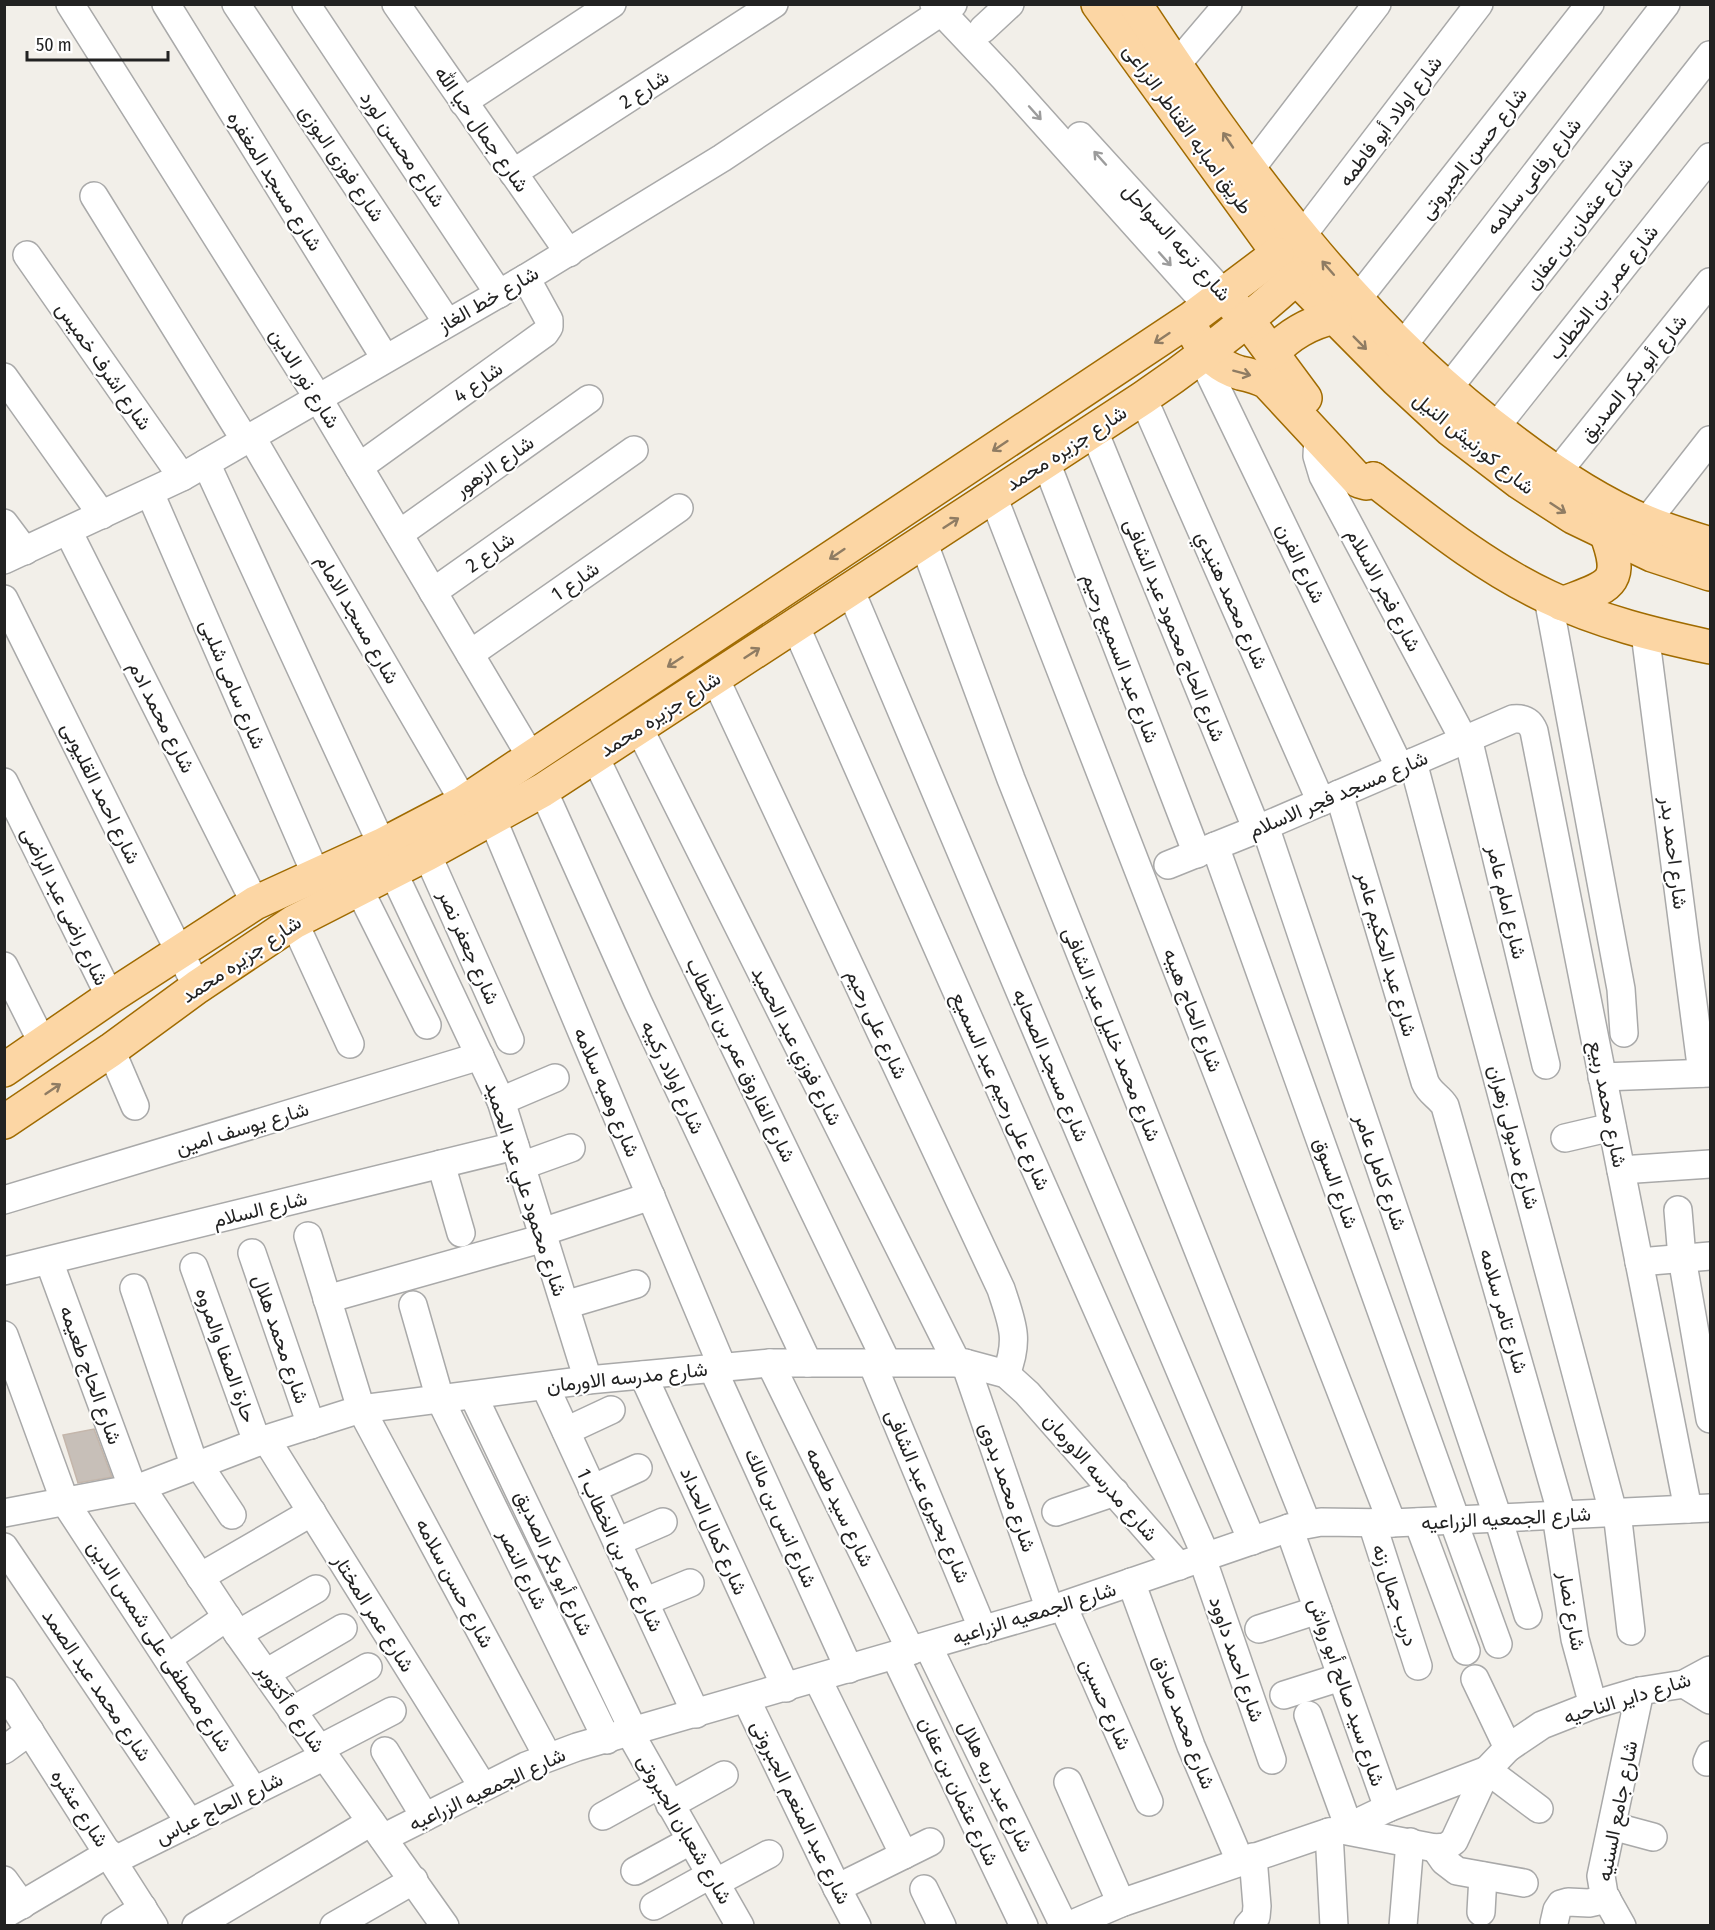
<svg xmlns="http://www.w3.org/2000/svg" width="1715" height="1930" viewBox="0 0 1715 1930" font-family="'Fira Sans Condensed',Vazirmatn,sans-serif">
	<style>
		.building { fill: #c7bfb8; stroke: #c4b6ab; stroke-width: 1.5 }
		.lines { fill: none; stroke-linecap: round; stroke-linejoin: round }
		.minor-casing { stroke: #a9a9a9; stroke-width: 30 }
		.major-casing { stroke: #a06b00; stroke-width: 36 }
		.minor { stroke: #fff; stroke-width: 27 }
		.major { stroke: #fcd6a4; stroke-width: 33 }
		.oneway { stroke: #9c9c9c }
		.oneway2 { stroke: #8f7c63 }
		.labels { text-anchor: middle; stroke-width: 4.5; stroke-linejoin: round; paint-order: stroke }
		.street-label { font-size: 20px; fill: #222; stroke: #fff }
	</style>
	<rect width="100%" height="100%" fill="#f2efe9"/>
	<!-- building -->
	<polygon class="building" points="94,1429 112,1477 78,1483 63,1435"/>
	<g class="lines">
		<!-- minor casing -->
		<g class="minor-casing">
			<g id="minor">
				<polyline points="70,4 318,398 531,757"/>
				<polyline points="166,4 385,358"/>
				<polyline points="236,4 447,322"/>
				<polyline points="306,4 499,294"/>
				<polyline points="396,4 569,253"/>
				<polyline points="934,4 1004,78 1208,306"/>
				<polyline points="983,29 1010,4"/>
				<polyline points="1176,65 1228,4"/>
				<polyline points="463,102 612,4"/>
				<polyline points="1080,136 1224,294"/>
				<polyline points="1249,171 1377,4"/>
				<polyline points="513,173 774,4"/>
				<polyline points="94,196 245,440"/>
				<polyline points="1301,237 1479,4"/>
				<polyline points="27,255 182,477"/>
				<polyline points="1356,301 1590,4"/>
				<polyline points="1401,348 1666,4"/>
				<polyline points="1202,358 1400,768"/>
				<polyline points="4,377 102,515"/>
				<polyline points="1447,390 1710,55"/>
				<polyline points="1143,398 1321,802"/>
				<polyline points="1495,428 1710,157"/>
				<polyline points="1094,431 1257,830"/>
				<polyline points="251,436 464,802"/>
				<polyline points="1318,437 1317,456 1323,476 1464,740"/>
				<polyline points="1046,462 1197,854"/>
				<polyline points="206,463 382,845"/>
				<polyline points="359,467 545,333 549,327 549,320 526,278"/>
				<polyline points="1556,474 1710,282"/>
				<polyline points="150,493 316,875"/>
				<polyline points="993,496 1392,1523"/>
				<polyline points="1646,522 1710,440"/>
				<polyline points="4,523 25,551"/>
				<polyline points="68,531 255,903"/>
				<polyline points="399,534 589,399"/>
				<polyline points="923,541 1011,779 1307,1524"/>
				<polyline points="4,560 182,477 526,278 722,158 953,4"/>
				<polyline points="850,589 1252,1541"/>
				<polyline points="433,592 634,450"/>
				<polyline points="1548,598 1621,989 1624,1033"/>
				<polyline points="4,599 197,987"/>
				<polyline points="795,625 1206,1556"/>
				<polyline points="1645,633 1702,1073"/>
				<polyline points="470,654 679,508"/>
				<path d="M715 678 1001 1289C1012 1323 1020 1339 1006 1374"/>
				<polyline points="639,728 957,1363"/>
				<polyline points="1468,738 1546,1065"/>
				<polyline points="595,757 887,1363"/>
				<polyline points="1413,762 1613,1512"/>
				<polyline points="4,782 110,997"/>
				<polyline points="543,790 638,1002 808,1363"/>
				<path d="M1339 794 1425 1082C1430 1094 1439 1096 1445 1106L1562 1515"/>
				<polyline points="492,818 722,1366"/>
				<polyline points="1265,826 1498,1518 1528,1615"/>
				<polyline points="1215,846 1456,1520"/>
				<polyline points="427,854 510,1040"/>
				<path d="M1168 865 1265 826 1513 719C1523 718 1530 721 1534 731L1688 1509"/>
				<polyline points="393,872 501,1101 588,1380"/>
				<polyline points="359,889 427,1025"/>
				<polyline points="294,922 350,1044"/>
				<polyline points="4,966 42,1042"/>
				<polyline points="111,1050 135,1106"/>
				<polyline points="1602,1077 1710,1073"/>
				<polyline points="501,1101 555,1078"/>
				<polyline points="1565,1138 1612,1127"/>
				<polyline points="441,1164 461,1233"/>
				<polyline points="521,1166 571,1148"/>
				<polyline points="1621,1170 1710,1164"/>
				<polyline points="4,1200 480,1056"/>
				<polyline points="1678,1210 1682,1258 1710,1419"/>
				<polyline points="542,1232 651,1196"/>
				<polyline points="308,1236 361,1409 548,1757"/>
				<polyline points="252,1253 311,1425"/>
				<polyline points="49,1261 133,1489"/>
				<polyline points="1639,1262 1710,1256"/>
				<polyline points="194,1267 257,1442"/>
				<polyline points="4,1271 515,1146"/>
				<polyline points="134,1288 195,1467"/>
				<polyline points="327,1299 544,1238"/>
				<polyline points="413,1305 440,1399 607,1740"/>
				<polyline points="565,1305 636,1284"/>
				<polyline points="4,1335 65,1502 254,1791"/>
				<polyline points="770,1363 911,1651"/>
				<polyline points="872,1363 983,1630"/>
				<polyline points="965,1363 1050,1610"/>
				<polyline points="712,1367 849,1669"/>
				<polyline points="643,1375 786,1688"/>
				<polyline points="545,1386 696,1714"/>
				<polyline points="473,1395 634,1732"/>
				<polyline points="566,1431 611,1410"/>
				<polyline points="266,1439 483,1787"/>
				<polyline points="199,1465 232,1515"/>
				<polyline points="141,1487 238,1634 445,1926"/>
				<polyline points="592,1489 638,1468"/>
				<polyline points="1056,1512 1115,1492"/>
				<polyline points="1617,1512 1631,1631"/>
				<polyline points="4,1513 141,1487 266,1439 361,1409 588,1380 770,1363 965,1363 1006,1374 1027,1393 1179,1566"/>
				<polyline points="1556,1515 1575,1639 1593,1705"/>
				<polyline points="1453,1520 1498,1644"/>
				<polyline points="1418,1522 1466,1651"/>
				<polyline points="1372,1523 1418,1666"/>
				<polyline points="1289,1528 1388,1808 1342,1830"/>
				<polyline points="617,1542 663,1522"/>
				<polyline points="4,1547 190,1823"/>
				<polyline points="1202,1558 1272,1760"/>
				<polyline points="200,1577 312,1512"/>
				<polyline points="1131,1582 1191,1746 1240,1861"/>
				<polyline points="644,1602 690,1583"/>
				<polyline points="1063,1606 1149,1802"/>
				<polyline points="1259,1629 1318,1610"/>
				<polyline points="238,1634 316,1589"/>
				<polyline points="928,1646 1064,1926"/>
				<polyline points="895,1656 1024,1926"/>
				<polyline points="168,1658 227,1617"/>
				<polyline points="266,1673 343,1628"/>
				<polyline points="817,1678 904,1855"/>
				<polyline points="1475,1679 1508,1748"/>
				<polyline points="1684,1684 1710,1700"/>
				<polyline points="4,1691 154,1926"/>
				<polyline points="1284,1695 1341,1677"/>
				<polyline points="746,1699 837,1888 857,1926"/>
				<polyline points="292,1711 368,1667"/>
				<polyline points="1308,1715 1348,1825"/>
				<polyline points="630,1733 740,1926"/>
				<polyline points="319,1749 392,1711"/>
				<polyline points="4,1750 30,1731"/>
				<polyline points="385,1751 425,1817"/>
				<polyline points="1707,1762 1710,1755"/>
				<polyline points="1068,1782 1121,1903"/>
				<polyline points="670,1805 724,1775"/>
				<polyline points="1388,1808 1487,1770 1539,1809"/>
				<polyline points="603,1816 659,1785"/>
				<polyline points="1612,1826 1653,1837"/>
				<polyline points="1329,1832 1334,1926"/>
				<polyline points="383,1838 526,1766 577,1747 1050,1610 1289,1528 1321,1522 1392,1523 1710,1508"/>
				<polyline points="1435,1848 1444,1861 1457,1871 1524,1883"/>
				<polyline points="113,1861 325,1756"/>
				<polyline points="635,1871 690,1841"/>
				<polyline points="4,1880 22,1905"/>
				<polyline points="715,1883 769,1854"/>
				<polyline points="837,1888 930,1842"/>
				<polyline points="924,1889 942,1926"/>
				<polyline points="654,1906 710,1875"/>
				<polyline points="1481,1912 1483,1876"/>
				<polyline points="4,1915 109,1853"/>
				<polyline points="1554,1923 1557,1910 1561,1904 1568,1902 1589,1903 1607,1899"/>
				<polyline points="115,1926 143,1908"/>
				<polyline points="196,1926 371,1822"/>
				<polyline points="334,1926 414,1880"/>
				<polyline points="1068,1926 1121,1903 1329,1832 1342,1830 1435,1848 1446,1847 1454,1841 1487,1770 1508,1748 1542,1725 1593,1705 1640,1691 1684,1684 1710,1670"/>
				<polyline points="1248,1926 1256,1917 1257,1906 1253,1857"/>
				<polyline points="1403,1926 1410,1842"/>
				<polyline points="1622,1926 1604,1894 1601,1876 1640,1691"/>
			</g>
		</g>
		<!-- major casing -->
		<g class="major-casing">
			<g id="major">
				<polyline points="1098,4 1296,278 1397,380 1451,430 1519,482 1573,517 1652,555 1710,574"/>
				<path d="M1135 4C1243 168 1355 325 1514 442 1555 473 1598 502 1646 522 1667 531 1689 537 1710 544"/>
				<polyline points="1234,306 1248,321 1305,398"/>
				<path d="M1196 336C1204 353 1222 368 1240 373 1250 375 1258 377 1267 382L1359 481 1366 483 1373 479"/>
				<path d="M1272 353C1290 334 1309 323 1335 317"/>
				<path d="M1373 479C1429 522 1484 567 1548 597 1600 622 1655 635 1710 647"/>
				<path d="M1562 604C1608 586 1626 586 1606 533"/>
				<polyline points="4,1070 110,997 255,903 382,845 464,802 1192,318 1277,254"/>
				<path d="M4 1122 111 1050 197 987 294 922 427 854 543 790 1143 398C1198 361 1247 322 1296 278"/>
			</g>
		</g>
		<!-- minor -->
		<use href="#minor" class="minor"/>
		<!-- major -->
		<use href="#major" class="major"/>
	</g>
	<!-- one-way arrows -->
	<defs><path id="oneway-shaft" d="M-6 0H5M1.5-3L5.5 0L1.5 3" fill="none" stroke-width="1.6" stroke-linecap="round" stroke-linejoin="round" transform="scale(1.5)"/></defs>
	<g class="oneway">
		<use href="#oneway-shaft" transform="translate(1035 113) rotate(48)"/>
		<use href="#oneway-shaft" transform="translate(1100 158) rotate(-132)"/>
		<use href="#oneway-shaft" transform="translate(1165 259) rotate(48)"/>
	</g>
	<g class="oneway2">
		<use href="#oneway-shaft" transform="translate(1228 140) rotate(-124)"/>
		<use href="#oneway-shaft" transform="translate(1328 268) rotate(-131)"/>
		<use href="#oneway-shaft" transform="translate(1162 338) rotate(146)"/>
		<use href="#oneway-shaft" transform="translate(1360 343) rotate(45)"/>
		<use href="#oneway-shaft" transform="translate(1242 373) rotate(15)"/>
		<use href="#oneway-shaft" transform="translate(1000 446) rotate(146)"/>
		<use href="#oneway-shaft" transform="translate(1558 508) rotate(33)"/>
		<use href="#oneway-shaft" transform="translate(951 523) rotate(-33)"/>
		<use href="#oneway-shaft" transform="translate(837 554) rotate(146)"/>
		<use href="#oneway-shaft" transform="translate(752 653) rotate(-33)"/>
		<use href="#oneway-shaft" transform="translate(675 662) rotate(147)"/>
		<use href="#oneway-shaft" transform="translate(53 1089) rotate(-34)"/>
	</g>
	<g class="labels">
		<!-- street labels -->
		<g class="street-label">
			<text transform="translate(644 89) rotate(-33)" y="7">شارع 2</text>
			<text transform="translate(1390 121) rotate(-53)" y="7">شارع اولاد أبو فاطمه</text>
			<text transform="translate(482 129) rotate(55)" y="7">شارع جمال حيا الله</text>
			<text transform="translate(1188 129) rotate(54)" y="7">طريق امبابه القناطر الزراعى</text>
			<text transform="translate(403 149) rotate(56)" y="7">شارع محسن لورد</text>
			<text transform="translate(1473 153) rotate(-52)" y="7">شارع حسن الجبروتى</text>
			<text transform="translate(342 163) rotate(56)" y="7">شارع فوزى البوزى</text>
			<text transform="translate(1533 176) rotate(-52)" y="7">شارع رفاعى سلامه</text>
			<text transform="translate(275 181) rotate(58)" y="7">شارع مسجد المغفره</text>
			<text transform="translate(1579 223) rotate(-52)" y="7">شارع عثمان بن عفان</text>
			<text transform="translate(1177 242) rotate(48)" y="7">شارع ترعه السواحل</text>
			<text transform="translate(1603 292) rotate(-52)" y="7">شارع عمر بن الخطاب</text>
			<text transform="translate(488 299) rotate(-30)" y="7">شارع خط الغاز</text>
			<text transform="translate(104 366) rotate(55)" y="7">شارع اشرف خميس</text>
			<text transform="translate(305 378) rotate(58)" y="7">شارع نور الدين</text>
			<text transform="translate(1633 378) rotate(-51)" y="7">شارع أبو بكر الصديق</text>
			<text transform="translate(478 382) rotate(-36)" y="7">شارع 4</text>
			<text transform="translate(1474 443) rotate(39)" y="7">شارع كورنيش النيل</text>
			<text transform="translate(1066 448) rotate(-33)" y="7">شارع جزيره محمد</text>
			<text transform="translate(494 466) rotate(-35)" y="7">شارع الزهور</text>
			<text transform="translate(490 552) rotate(-35)" y="7">شارع 2</text>
			<text transform="translate(1301 563) rotate(64)" y="7">شارع الفرن</text>
			<text transform="translate(575 581) rotate(-35)" y="7">شارع 1</text>
			<text transform="translate(1384 590) rotate(62)" y="7">شارع فجر الاسلام</text>
			<text transform="translate(1232 600) rotate(66)" y="7">شارع محمد هنيدي</text>
			<text transform="translate(358 619) rotate(60)" y="7">شارع مسجد الامام</text>
			<text transform="translate(1175 630) rotate(68)" y="7">شارع الحاج محمود عبد الشافى</text>
			<text transform="translate(1121 658) rotate(69)" y="7">شارع عبد السميع رحيم</text>
			<text transform="translate(233 684) rotate(67)" y="7">شارع سامى شلبى</text>
			<text transform="translate(660 714) rotate(-33)" y="7">شارع جزيره محمد</text>
			<text transform="translate(162 717) rotate(63)" y="7">شارع محمد ادم</text>
			<text transform="translate(101 793) rotate(64)" y="7">شارع احمد القليوبى</text>
			<text transform="translate(1338 794) rotate(-23)" y="7">شارع مسجد فجر الاسلام</text>
			<text transform="translate(1674 853) rotate(83)" y="7">شارع احمد بدر</text>
			<text transform="translate(1507 902) rotate(77)" y="7">شارع امام عامر</text>
			<text transform="translate(65 906) rotate(64)" y="7">شارع راضى عبد الراضى</text>
			<text transform="translate(469 947) rotate(66)" y="7">شارع جعفر نصر</text>
			<text transform="translate(1387 954) rotate(74)" y="7">شارع عبد الحكيم عامر</text>
			<text transform="translate(241 959) rotate(-34)" y="7">شارع جزيره محمد</text>
			<text transform="translate(1193 1010) rotate(69)" y="7">شارع الحاج هيبه</text>
			<text transform="translate(877 1024) rotate(65)" y="7">شارع على رحيم</text>
			<text transform="translate(1112 1034) rotate(68)" y="7">شارع محمد خليل عبد الشافى</text>
			<text transform="translate(797 1046) rotate(63)" y="7">شارع فوزي عبد الحميد</text>
			<text transform="translate(741 1060) rotate(64)" y="7">شارع الفاروق عمر بن الخطاب</text>
			<text transform="translate(1051 1065) rotate(67)" y="7">شارع مسجد الصحابه</text>
			<text transform="translate(673 1077) rotate(65)" y="7">شارع اولاد ركيبه</text>
			<text transform="translate(1001 1091) rotate(66)" y="7">شارع على رحيم عبد السميع</text>
			<text transform="translate(607 1092) rotate(67)" y="7">شارع وهبه سلامه</text>
			<text transform="translate(1608 1104) rotate(79)" y="7">شارع محمد ربيع</text>
			<text transform="translate(242 1128) rotate(-17)" y="7">شارع يوسف امين</text>
			<text transform="translate(1514 1137) rotate(75)" y="7">شارع مدبولى زهران</text>
			<text transform="translate(1381 1172) rotate(71)" y="7">شارع كامل عامر</text>
			<text transform="translate(1336 1183) rotate(70)" y="7">شارع السوق</text>
			<text transform="translate(526 1189) rotate(72)" y="7">شارع محمود علي عبد الحميد</text>
			<text transform="translate(260 1209) rotate(-14)" y="7">شارع السلام</text>
			<text transform="translate(1504 1311) rotate(74)" y="7">شارع تامر سلامه</text>
			<text transform="translate(281 1339) rotate(71)" y="7">شارع محمد هلال</text>
			<text transform="translate(226 1355) rotate(70)" y="7">حارة الصفا والمروه</text>
			<text transform="translate(91 1375) rotate(70)" y="7">شارع الحاج طعيمه</text>
			<text transform="translate(627 1377) rotate(-6)" y="7">شارع مدرسه الاورمان</text>
			<text transform="translate(1101 1477) rotate(49)" y="7">شارع مدرسه الاورمان</text>
			<text transform="translate(1008 1487) rotate(71)" y="7">شارع محمد بدوى</text>
			<text transform="translate(928 1496) rotate(67)" y="7">شارع بحيرى عبد الشافى</text>
			<text transform="translate(840 1507) rotate(64)" y="7">شارع سيد طعمه</text>
			<text transform="translate(781 1518) rotate(66)" y="7">شارع انس بن مالك</text>
			<text transform="translate(1506 1518) rotate(-3)" y="7">شارع الجمعيه الزراعيه</text>
			<text transform="translate(714 1531) rotate(66)" y="7">شارع كمال الحداد</text>
			<text transform="translate(620 1550) rotate(65)" y="7">شارع عمر بن الخطاب 1</text>
			<text transform="translate(554 1563) rotate(65)" y="7">شارع أبو بكر الصديق</text>
			<text transform="translate(523 1569) rotate(64)" y="7">شارع النصر</text>
			<text transform="translate(455 1583) rotate(62)" y="7">شارع حسن سلامه</text>
			<text transform="translate(1395 1595) rotate(72)" y="7">درب جمال زنه</text>
			<text transform="translate(1572 1611) rotate(80)" y="7">شارع نصار</text>
			<text transform="translate(374 1613) rotate(58)" y="7">شارع عمر المختار</text>
			<text transform="translate(1034 1613) rotate(-17)" y="7">شارع الجمعيه الزراعيه</text>
			<text transform="translate(160 1646) rotate(57)" y="7">شارع مصطفى على شمس الدين</text>
			<text transform="translate(1237 1659) rotate(71)" y="7">شارع احمد داوود</text>
			<text transform="translate(97 1685) rotate(56)" y="7">شارع محمد عبد الصمد</text>
			<text transform="translate(1347 1692) rotate(71)" y="7">شارع سيد صالح أبو رواش</text>
			<text transform="translate(1627 1698) rotate(-17)" y="7">شارع داير الناحيه</text>
			<text transform="translate(1106 1704) rotate(66)" y="7">شارع حسين</text>
			<text transform="translate(291 1708) rotate(55)" y="7">شارع 6 أكتوبر</text>
			<text transform="translate(1184 1722) rotate(69)" y="7">شارع محمد صادق</text>
			<text transform="translate(996 1786) rotate(64)" y="7">شارع عبد ربه هلال</text>
			<text transform="translate(487 1789) rotate(-25)" y="7">شارع الجمعيه الزراعيه</text>
			<text transform="translate(959 1791) rotate(65)" y="7">شارع عثمان بن عفان</text>
			<text transform="translate(80 1808) rotate(57)" y="7">شارع عشره</text>
			<text transform="translate(219 1808) rotate(-26)" y="7">شارع الحاج عباس</text>
			<text transform="translate(1617 1811) rotate(-79)" y="7">شارع جامع السنيه</text>
			<text transform="translate(801 1812) rotate(64)" y="7">شارع عبد المنعم الجبروتى</text>
			<text transform="translate(685 1829) rotate(60)" y="7">شارع شعبان الجبروتى</text>
		</g>
	</g>
	<!-- border -->
	<rect width="1715" height="1930" fill="none" stroke="#222222" stroke-width="12"/>
	<!-- scale -->
	<path d="M27 51v9h141v-9" fill="none" stroke="#222222" stroke-width="3"/>
	<text x="36" y="51" font-size="18" fill="#222222" stroke="#ffffff" stroke-width="4.5" paint-order="stroke">50 m</text>
</svg>
